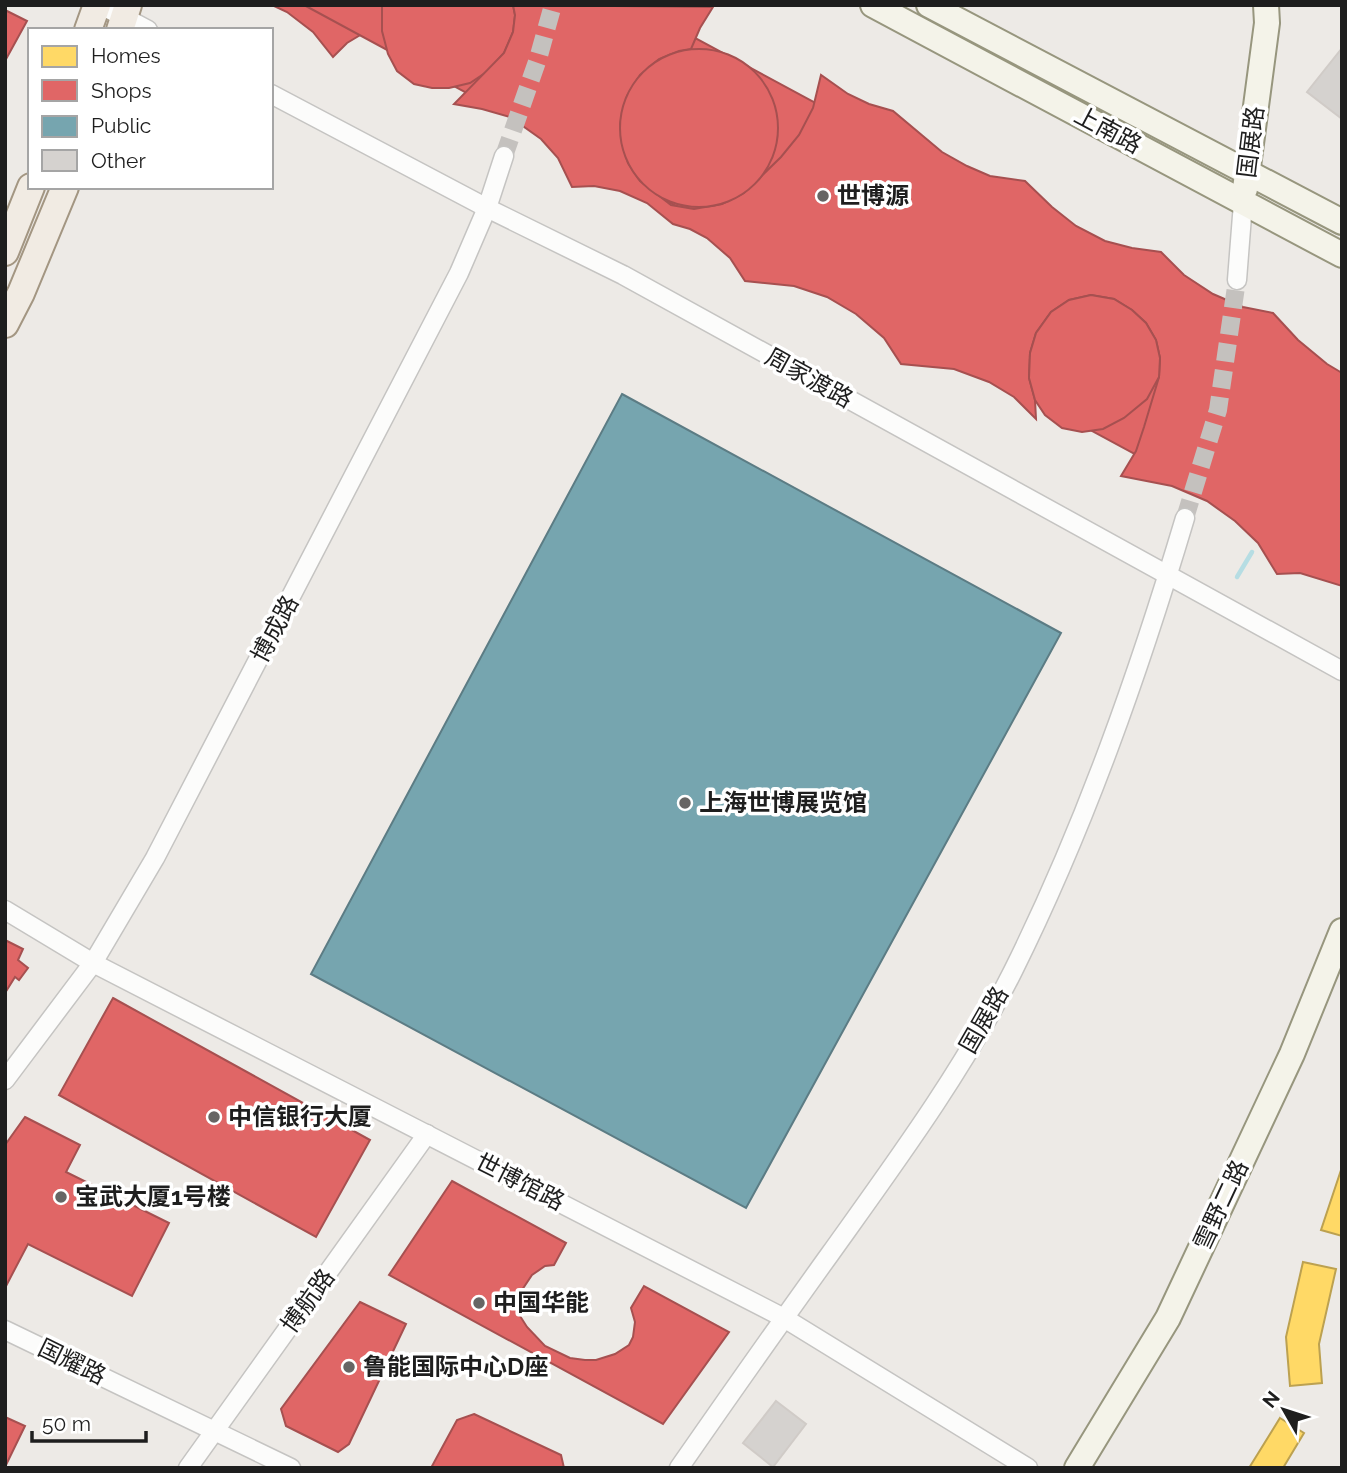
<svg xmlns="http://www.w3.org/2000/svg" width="1347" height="1473" viewBox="0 0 1347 1473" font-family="Raleway,'Noto Sans SC',sans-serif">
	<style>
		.homes { fill: #ffd966; stroke: #bca150; stroke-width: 2 }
		.shops { fill: #e06666; stroke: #a65050; stroke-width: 2 }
		.public { fill: #76a5af; stroke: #5c7c84; stroke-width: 2 }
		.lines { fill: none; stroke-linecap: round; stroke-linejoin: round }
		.stream { stroke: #b6dde3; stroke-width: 4.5 }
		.building { fill: #d5d2cf; stroke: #d0cbc7; stroke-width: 2 }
		.street-tunnel { stroke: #c4c1be; stroke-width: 18; stroke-dasharray: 18 9; stroke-linecap: butt }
		.street-casing { stroke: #c5c4c2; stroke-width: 21 }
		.secondary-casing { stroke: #97967e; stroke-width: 28 }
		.primary-casing { stroke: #a39682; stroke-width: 30 }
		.street { stroke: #fcfcfb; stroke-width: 18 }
		.secondary { stroke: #f4f3e9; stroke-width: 24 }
		.primary { stroke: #f1ebe3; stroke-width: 26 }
		.poi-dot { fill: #666564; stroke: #fff; stroke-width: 2.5 }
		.labels { text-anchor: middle; stroke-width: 7; stroke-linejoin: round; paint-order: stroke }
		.street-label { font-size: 24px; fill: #1e1e1e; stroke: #fff }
		.poi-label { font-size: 24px; font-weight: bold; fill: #1e1e1e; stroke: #fff; text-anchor: start }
	</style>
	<rect width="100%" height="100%" fill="#edeae6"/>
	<!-- homes -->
	<g class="homes">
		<polygon points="1342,1167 1342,1236 1321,1230"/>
		<polygon points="1303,1262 1336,1269 1319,1344 1322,1383 1290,1386 1286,1337"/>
		<polygon points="1280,1418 1304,1433 1283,1468 1249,1468"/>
	</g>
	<!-- shops -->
	<g class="shops">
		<polygon points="272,5 382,5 382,22 347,43 333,57 313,32 287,12"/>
		<polygon points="304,5 634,5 1342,387 1342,566"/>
		<polygon points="382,5 513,5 515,15 513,32 504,53 488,71 470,83 449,88 432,88 414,84 397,71 388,54 382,31"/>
		<polygon points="513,5 713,7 700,28 691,49 679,51 659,59 640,75 627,96 620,124 623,147 628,163 640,181 671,205 694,209 722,204 744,193 781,157 799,135 813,108 821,75 848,94 869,104 893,111 942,152 967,166 990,176 1025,181 1052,207 1076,226 1105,241 1132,248 1161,252 1184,275 1213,294 1243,307 1273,313 1298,340 1327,364 1342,373 1342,586 1300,573 1277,574 1258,543 1235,521 1207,501 1172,486 1121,476 1136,451 1144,427 1159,377 1160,358 1156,340 1146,323 1132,310 1114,299 1091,295 1069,300 1051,312 1036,333 1030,353 1029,378 1035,400 1036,419 1014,397 989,382 954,369 901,364 884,338 856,314 827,297 794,286 745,281 730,258 707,238 690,229 673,224 647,203 620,191 594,186 572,187 558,158 541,139 510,117 482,109 454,104 504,53 513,32 515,15"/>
		<polygon points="5,10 27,21 5,61"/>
		<circle cx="699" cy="128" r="79"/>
		<polygon points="1091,295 1114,299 1132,310 1146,323 1156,340 1160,358 1159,377 1147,399 1124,418 1103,429 1082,432 1062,428 1045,415 1035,400 1029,378 1030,353 1036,333 1051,312 1069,300"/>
		<polygon points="5,940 23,949 18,960 28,968 19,980 15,977 5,993"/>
		<polygon points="113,998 370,1140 316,1237 59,1095"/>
		<polygon points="25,1117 80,1145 66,1172 169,1223 132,1296 28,1244 5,1288 5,1145"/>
		<polygon points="452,1181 566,1243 554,1265 545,1266 532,1275 522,1290 519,1299 520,1316 527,1327 545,1346 570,1358 585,1360 596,1360 615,1354 629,1345 633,1337 635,1322 631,1308 644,1286 729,1332 663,1424 389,1275"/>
		<polygon points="360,1302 406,1324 349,1444 338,1452 286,1426 281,1409"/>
		<polygon points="474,1414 561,1455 564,1468 431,1468 457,1420"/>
		<polygon points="5,1417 25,1426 5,1467"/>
	</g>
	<!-- public -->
	<polygon class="public" points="622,394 1061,633 746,1208 311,974"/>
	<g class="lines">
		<!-- stream -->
		<polyline class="stream" points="1237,577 1252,552"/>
	</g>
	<!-- building -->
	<g class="building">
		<polygon points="1342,48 1342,119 1307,92"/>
		<polygon points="776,1401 806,1424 773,1467 743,1443"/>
	</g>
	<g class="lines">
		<!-- street-tunnel -->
		<g class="street-tunnel">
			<polyline points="504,156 538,59 553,5"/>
			<polyline points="1185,518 1218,410 1237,280"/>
		</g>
		<!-- street casing -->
		<g class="street-casing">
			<g id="street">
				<polyline points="101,5 148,30"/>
				<polyline points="271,94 487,208 623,275 1342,671"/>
				<polyline points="1237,280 1243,203"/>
				<polyline points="5,910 93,963 784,1318 1028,1468"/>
				<polyline points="5,1080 93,963 155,858 459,273 487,208 504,156"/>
				<polyline points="5,1330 291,1468"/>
				<polyline points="188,1468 427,1134"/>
				<path d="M679 1468C729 1396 779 1325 830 1254 895 1163 963 1071 1013 971 1085 826 1139 672 1185 518"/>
			</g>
		</g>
		<!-- secondary casing -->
		<g class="secondary-casing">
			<g id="secondary">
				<polyline points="873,5 1342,255"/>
				<polyline points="929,5 1342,222"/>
				<polyline points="1245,189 1267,23 1266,5"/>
				<polyline points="1077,1468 1168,1318 1292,1054 1342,931"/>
			</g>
		</g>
		<!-- primary casing -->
		<g class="primary-casing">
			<g id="primary">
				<polyline points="88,30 97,5"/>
				<polyline points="120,30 128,5"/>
				<polyline points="5,252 31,187"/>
				<polyline points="5,324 21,293 65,187"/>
			</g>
		</g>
		<!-- street -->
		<use href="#street" class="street"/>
		<!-- secondary -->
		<use href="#secondary" class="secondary"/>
		<!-- primary -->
		<use href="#primary" class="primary"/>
	</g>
	<!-- markers -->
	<g class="poi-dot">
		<circle cx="823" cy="196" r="7"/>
		<circle cx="685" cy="803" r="7"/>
		<circle cx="214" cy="1117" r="7"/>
		<circle cx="61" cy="1197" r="7"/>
		<circle cx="479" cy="1303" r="7"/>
		<circle cx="349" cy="1367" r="7"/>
	</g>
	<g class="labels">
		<!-- street labels -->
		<g class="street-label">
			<text transform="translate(1108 130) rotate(28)" y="8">上南路</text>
			<text transform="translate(1251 142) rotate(-83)" y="8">国展路</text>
			<text transform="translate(809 378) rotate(29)" y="8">周家渡路</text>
			<text transform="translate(275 629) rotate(-62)" y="8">博成路</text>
			<text transform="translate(984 1020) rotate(-60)" y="8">国展路</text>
			<text transform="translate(520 1182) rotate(27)" y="8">世博馆路</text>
			<text transform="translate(1221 1205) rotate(-65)" y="8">雪野二路</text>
			<text transform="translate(308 1301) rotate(-54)" y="8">博航路</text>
			<text transform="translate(72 1362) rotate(26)" y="8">国耀路</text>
		</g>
		<!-- poi labels -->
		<g class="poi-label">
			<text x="837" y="204">世博源</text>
			<text x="699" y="811">上海世博展览馆</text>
			<text x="228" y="1125">中信银行大厦</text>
			<text x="75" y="1205">宝武大厦1号楼</text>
			<text x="493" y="1311">中国华能</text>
			<text x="363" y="1375">鲁能国际中心D座</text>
		</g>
	</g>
	<!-- border -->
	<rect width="1347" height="1473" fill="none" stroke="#1e1e1e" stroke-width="14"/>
	<!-- legend -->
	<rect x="28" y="28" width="245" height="161" fill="#ffffff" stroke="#a5a5a5" stroke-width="2"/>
	<rect x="42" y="46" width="35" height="21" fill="#ffd966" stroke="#a5a5a5" stroke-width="2"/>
	<text x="91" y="63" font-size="21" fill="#1e1e1e">Homes</text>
	<rect x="42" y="80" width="35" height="21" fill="#e06666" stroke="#a5a5a5" stroke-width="2"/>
	<text x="91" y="98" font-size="21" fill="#1e1e1e">Shops</text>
	<rect x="42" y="116" width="35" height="21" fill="#76a5af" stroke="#a5a5a5" stroke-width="2"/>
	<text x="91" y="133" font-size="21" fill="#1e1e1e">Public</text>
	<rect x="42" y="150" width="35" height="21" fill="#d5d2cf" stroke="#a5a5a5" stroke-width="2"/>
	<text x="91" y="168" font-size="21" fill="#1e1e1e">Other</text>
	<!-- north arrow -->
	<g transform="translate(1284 1410) rotate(309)" stroke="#ffffff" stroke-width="5" paint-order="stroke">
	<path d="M0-5L12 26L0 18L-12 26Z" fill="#1e1e1e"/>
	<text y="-10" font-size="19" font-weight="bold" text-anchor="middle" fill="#1e1e1e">N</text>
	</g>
	<!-- scale -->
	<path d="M32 1431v10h114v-10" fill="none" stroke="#1e1e1e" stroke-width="3.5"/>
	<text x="42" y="1431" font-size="21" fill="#1e1e1e" stroke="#ffffff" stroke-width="5" paint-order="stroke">50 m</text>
</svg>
